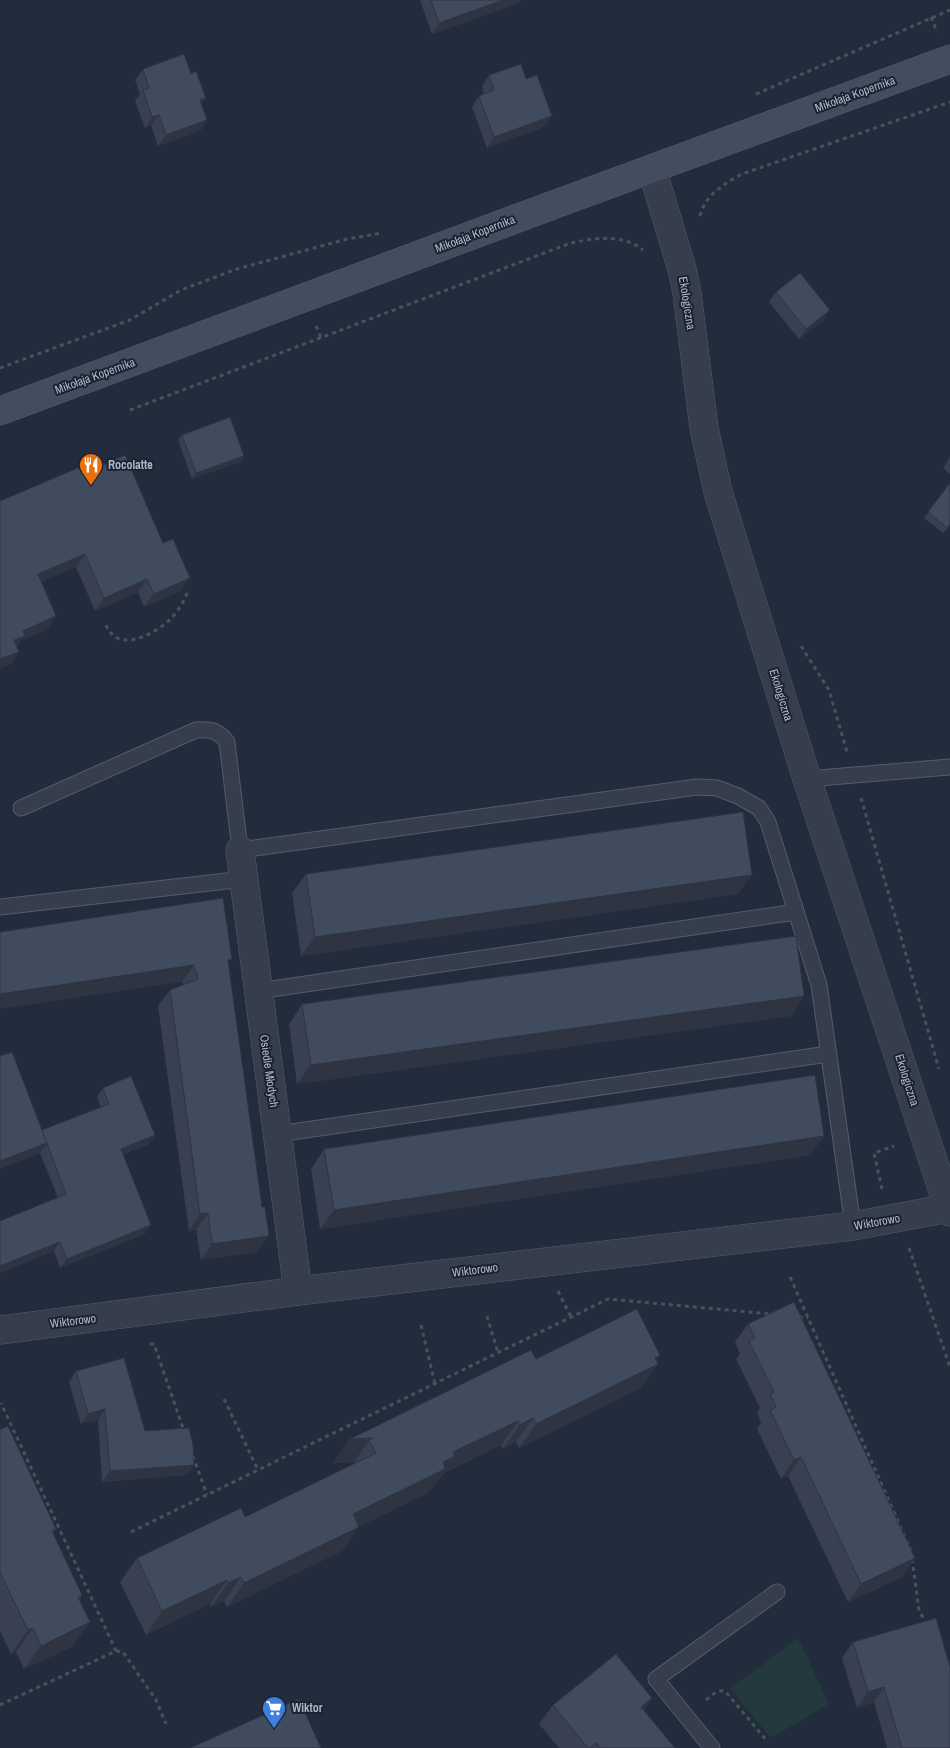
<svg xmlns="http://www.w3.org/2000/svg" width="950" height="1748" viewBox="0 0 950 1748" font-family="'Archivo Narrow',sans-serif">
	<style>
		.green { fill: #24393d }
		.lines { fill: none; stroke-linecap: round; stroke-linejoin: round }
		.service-casing { stroke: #545c6a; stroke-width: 17 }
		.minor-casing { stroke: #545c6a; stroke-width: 29 }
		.secondary-casing { stroke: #545c6a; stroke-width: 29 }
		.path { stroke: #42565a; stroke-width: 3; stroke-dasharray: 4 4; stroke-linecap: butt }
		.service { stroke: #363e4c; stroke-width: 15 }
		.minor { stroke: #363e4c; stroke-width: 28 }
		.secondary { stroke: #444c5f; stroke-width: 28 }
		.wall { fill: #384051 }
		.shaded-wall { fill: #2e3442 }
		.building { fill: #414b5e; stroke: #2e3442 }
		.labels { text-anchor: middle; stroke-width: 4; stroke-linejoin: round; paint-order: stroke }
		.street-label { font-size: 12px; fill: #b1b9c8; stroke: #1b2331 }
		.poi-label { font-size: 12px; font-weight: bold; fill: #b1b9c8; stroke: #1b2331; text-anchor: start }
	</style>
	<rect width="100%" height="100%" fill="#222c3c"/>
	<!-- green -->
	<polygon class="green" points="798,1638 829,1704 771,1738 730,1689"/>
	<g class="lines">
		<!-- service casing -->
		<g class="service-casing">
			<g id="service">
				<polyline points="807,779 950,767"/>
				<path d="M21 808 196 730C210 729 218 730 227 742L240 850 697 787 717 788 738 796 759 808 768 822 819 985 853 1226"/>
				<polyline points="0,907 244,879"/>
				<polyline points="258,991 796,912"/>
				<polyline points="278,1134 828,1054"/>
				<polyline points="712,1748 656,1679 777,1592"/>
			</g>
		</g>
		<!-- minor casing -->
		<g class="minor-casing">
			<g id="minor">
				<polyline points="652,169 682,269 687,293 704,428 718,492 807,779 950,1212"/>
				<polyline points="240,850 298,1291"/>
				<polyline points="0,1330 298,1291 853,1226 949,1208"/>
			</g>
		</g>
		<!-- secondary casing -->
		<g class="secondary-casing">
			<polyline id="secondary" points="0,411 553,205 950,59"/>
		</g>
		<!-- path -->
		<g class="path">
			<polyline points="931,17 937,32"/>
			<polyline points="756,94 950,10"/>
			<path d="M700 216C705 195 724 184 742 174L950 102"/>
			<polyline points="316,326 321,338"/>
			<polyline points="0,368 130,320 181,290 237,269 347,239 382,233"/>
			<path d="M130 410 568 244C591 238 623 233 643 250"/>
			<path d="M106 625C117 652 148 637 165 624 176 615 184 602 189 589"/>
			<polyline points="801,646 829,690 847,752"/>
			<polyline points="861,798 939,1069"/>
			<polyline points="882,1189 874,1153 894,1146"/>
			<polyline points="909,1248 950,1367"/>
			<polyline points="790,1277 912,1553"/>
			<polyline points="558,1291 571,1317"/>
			<polyline points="487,1316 498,1353"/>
			<polyline points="799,1317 808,1318"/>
			<polyline points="421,1325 435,1384"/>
			<polyline points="150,1344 154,1344 184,1431"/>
			<polyline points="224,1399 258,1470"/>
			<polyline points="193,1456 207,1495"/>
			<polyline points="131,1532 608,1299 771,1314"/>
			<polyline points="912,1559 919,1610 926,1623"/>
			<polyline points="116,1651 123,1652 156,1700 166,1724"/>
			<path d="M706 1700C712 1695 717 1690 725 1691L767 1741"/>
			<polyline points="0,1705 116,1651 1,1403"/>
		</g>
		<!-- service -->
		<use href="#service" class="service"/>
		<!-- minor -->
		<use href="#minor" class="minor"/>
		<!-- secondary -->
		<use href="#secondary" class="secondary"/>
	</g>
	<!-- wall -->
	<g class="wall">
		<polygon points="420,0 521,0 519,3 432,34"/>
		<polygon points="143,69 191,74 206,98 201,104 207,120 200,131 158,146 151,125 145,128 135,101 140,94 135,80"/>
		<polygon points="489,75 526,79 552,116 544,127 487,148 472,107 479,96 484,94 482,86"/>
		<polygon points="776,292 823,321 799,339 769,302"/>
		<polygon points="182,435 244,456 240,462 192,479 178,440"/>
		<polygon points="950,457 950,474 943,468"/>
		<polygon points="104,465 181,591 144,607 138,592 95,611 76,567 41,582 47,630 21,640 17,647 19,652 10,665 0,501"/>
		<polygon points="950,483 950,525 943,533 924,518"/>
		<polygon points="306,874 738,894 301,956 292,893"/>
		<polygon points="0,932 229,964 257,1252 201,1260 196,1230 189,1231 158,1006 170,990 183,985 182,982"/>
		<polygon points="804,996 791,1016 297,1084 289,1024 302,1004"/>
		<polygon points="103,1088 155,1135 149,1144 123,1154 145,1234 60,1268 54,1251 58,1198 40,1153 39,1154 42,1130 101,1107 97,1097"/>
		<polygon points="824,1136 810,1155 320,1229 311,1169 324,1149"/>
		<polygon points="748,1324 915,1558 902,1577 848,1602 788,1476 781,1479 757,1429 761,1423 757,1413 760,1408 736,1359 740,1354 735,1342"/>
		<polygon points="536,1359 656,1360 658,1364 641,1388 519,1448 516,1442 503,1449 501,1445 444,1473 428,1493 359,1526 342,1551 227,1607 224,1601 211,1607 210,1604 146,1635 120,1582 137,1558 245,1517 353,1465 354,1462 333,1463 350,1439"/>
		<polygon points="76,1371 145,1431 194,1465 187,1475 102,1482 98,1420 81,1424 69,1382"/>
		<polygon points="0,1430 56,1529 53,1533 82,1595 79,1600 73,1646 24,1669 16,1652 11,1654 0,1631"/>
		<polygon points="853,1642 950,1748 887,1748 874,1702 857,1708 842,1658"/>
		<polygon points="652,1698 644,1710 675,1748 559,1748 539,1724 553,1705"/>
	</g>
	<!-- shaded-wall -->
	<g class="shaded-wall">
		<polygon points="503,0 521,0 519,3 432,34 439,23"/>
		<polygon points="206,98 198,109 200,100"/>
		<polygon points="159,115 151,125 145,128 152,117"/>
		<polygon points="552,116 544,127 487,148 494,137"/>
		<polygon points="207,120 200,131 158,146 166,135"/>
		<polygon points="830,310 823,321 799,339 806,329"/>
		<polygon points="244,456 240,462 192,479 196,473"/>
		<polygon points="85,554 76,567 29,587 38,574"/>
		<polygon points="190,578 181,591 144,607 154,594"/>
		<polygon points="147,579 138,592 95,611 104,598"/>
		<polygon points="56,616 47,630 21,640 15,649 14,640 23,631"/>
		<polygon points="19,652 10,665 0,669 0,659"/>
		<polygon points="752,875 738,894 301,956 315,937"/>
		<polygon points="194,965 182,982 0,1009 0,994"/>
		<polygon points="804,996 791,1016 297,1084 311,1065"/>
		<polygon points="155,1135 149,1144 114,1158 121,1149"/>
		<polygon points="824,1136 810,1155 320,1229 334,1210"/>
		<polygon points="47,1143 39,1154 0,1169 0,1161"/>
		<polygon points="208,1213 196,1230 189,1231 200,1214"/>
		<polygon points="151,1225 145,1234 60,1268 67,1259"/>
		<polygon points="269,1236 257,1252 201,1260 212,1244"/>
		<polygon points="60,1242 54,1251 0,1273 0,1266"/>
		<polygon points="660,1355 652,1367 658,1364 641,1388 519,1448 536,1424"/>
		<polygon points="105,1409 98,1420 81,1424 88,1414"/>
		<polygon points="533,1418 516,1442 503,1449 520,1425"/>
		<polygon points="518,1421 501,1445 444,1473 428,1493 336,1538 353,1514 453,1452"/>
		<polygon points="373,1438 369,1440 354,1462 333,1463 350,1439"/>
		<polygon points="801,1457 788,1476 781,1479 794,1460"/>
		<polygon points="194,1465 187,1475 102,1482 110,1471"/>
		<polygon points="359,1527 342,1551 227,1607 244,1583"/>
		<polygon points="915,1558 902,1577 848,1602 861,1584"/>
		<polygon points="241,1577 224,1601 211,1607 228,1583"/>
		<polygon points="227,1580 210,1604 146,1635 162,1611"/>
		<polygon points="90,1622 73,1646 24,1669 41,1646"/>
		<polygon points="33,1628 16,1652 11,1654 28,1630"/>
		<polygon points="884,1687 874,1702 857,1708 868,1692"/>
		<polygon points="652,1698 638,1717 641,1707"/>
	</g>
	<!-- building -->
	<g class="building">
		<polygon points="431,0 503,0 439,23"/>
		<polygon points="184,54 191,74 196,71 206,98 200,100 207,120 166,135 159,115 152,117 143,90 149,88 143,69"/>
		<polygon points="521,64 526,79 537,75 552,116 494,137 479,96 494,90 489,75"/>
		<polygon points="800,273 830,310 806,329 776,292"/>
		<polygon points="230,417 244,456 196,473 182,435"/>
		<polygon points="125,455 163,543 173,539 190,578 154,594 147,579 104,598 85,554 38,574 56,616 23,631 25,636 14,640 19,652 0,659 0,501 101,458 104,465"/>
		<polygon points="950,457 950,465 947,463"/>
		<polygon points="950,483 950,524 947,528 928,512"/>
		<polygon points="743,812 752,875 315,937 306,874"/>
		<polygon points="223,898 232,959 228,960 262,1207 265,1207 269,1236 212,1244 208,1213 200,1214 170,990 198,979 194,965 0,994 0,932"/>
		<polygon points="796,936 804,996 311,1065 302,1004"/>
		<polygon points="12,1052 47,1143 0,1161 0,1056"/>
		<polygon points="815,1075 824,1136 334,1210 324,1149"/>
		<polygon points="131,1076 155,1135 121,1149 151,1225 67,1259 60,1242 0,1266 0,1221 66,1194 42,1130 109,1104 103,1088"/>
		<polygon points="794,1302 915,1558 861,1584 801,1457 794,1460 770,1410 776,1407 770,1394 774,1392 749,1341 755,1338 748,1324"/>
		<polygon points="637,1309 660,1355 655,1358 658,1364 536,1424 533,1418 520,1425 518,1421 453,1452 455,1456 443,1462 445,1469 353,1514 359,1527 244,1583 241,1577 228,1583 227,1580 162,1611 137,1558 241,1508 245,1517 376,1453 369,1440 373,1438 350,1439 531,1350 536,1359"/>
		<polygon points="124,1358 145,1431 189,1428 193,1445 194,1465 110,1471 105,1409 88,1414 76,1371"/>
		<polygon points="8,1426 56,1529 52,1531 82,1595 78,1597 90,1622 41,1646 33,1628 28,1630 0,1573 0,1430"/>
		<polygon points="936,1618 950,1667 950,1748 902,1748 884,1687 868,1692 853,1642"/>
		<polygon points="616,1654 652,1698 641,1707 675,1748 600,1748 596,1743 590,1748 588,1748 553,1705"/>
		<polygon points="299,1699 321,1748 190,1748"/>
	</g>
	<!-- icons -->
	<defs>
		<g id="restaurant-pin" transform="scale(1.25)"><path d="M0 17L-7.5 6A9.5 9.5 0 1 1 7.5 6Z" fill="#e8710a" stroke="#1b2331"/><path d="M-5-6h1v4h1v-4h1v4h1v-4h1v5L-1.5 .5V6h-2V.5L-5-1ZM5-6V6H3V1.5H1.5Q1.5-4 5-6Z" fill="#fff"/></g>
		<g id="supermarket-pin" transform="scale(1.25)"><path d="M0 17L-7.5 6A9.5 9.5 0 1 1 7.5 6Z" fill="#3f7fe0" stroke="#1b2331"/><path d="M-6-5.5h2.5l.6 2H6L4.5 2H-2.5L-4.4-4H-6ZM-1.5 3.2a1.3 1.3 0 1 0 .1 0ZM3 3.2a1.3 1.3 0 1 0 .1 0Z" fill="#fff"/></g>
	</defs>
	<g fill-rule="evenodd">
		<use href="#restaurant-pin" x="91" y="465"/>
		<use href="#supermarket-pin" x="274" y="1708"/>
	</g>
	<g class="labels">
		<!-- street labels -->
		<g class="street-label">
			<text transform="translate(855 94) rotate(-20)" y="4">Mikołaja Kopernika</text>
			<text transform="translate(475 234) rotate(-21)" y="4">Mikołaja Kopernika</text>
			<text transform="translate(687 303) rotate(81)" y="4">Ekologiczna</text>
			<text transform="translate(95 376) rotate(-20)" y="4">Mikołaja Kopernika</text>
			<text transform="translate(781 695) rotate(73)" y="4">Ekologiczna</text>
			<text transform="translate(269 1071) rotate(82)" y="4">Osiedle Młodych</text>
			<text transform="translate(907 1080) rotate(72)" y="4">Ekologiczna</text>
			<text transform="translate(877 1222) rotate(-10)" y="4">Wiktorowo</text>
			<text transform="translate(475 1270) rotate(-7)" y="4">Wiktorowo</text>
			<text transform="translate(73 1321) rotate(-7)" y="4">Wiktorowo</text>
		</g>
		<!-- poi labels -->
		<g class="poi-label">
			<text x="108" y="469">Rocolatte</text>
			<text x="292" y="1712">Wiktor</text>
		</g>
	</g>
</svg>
